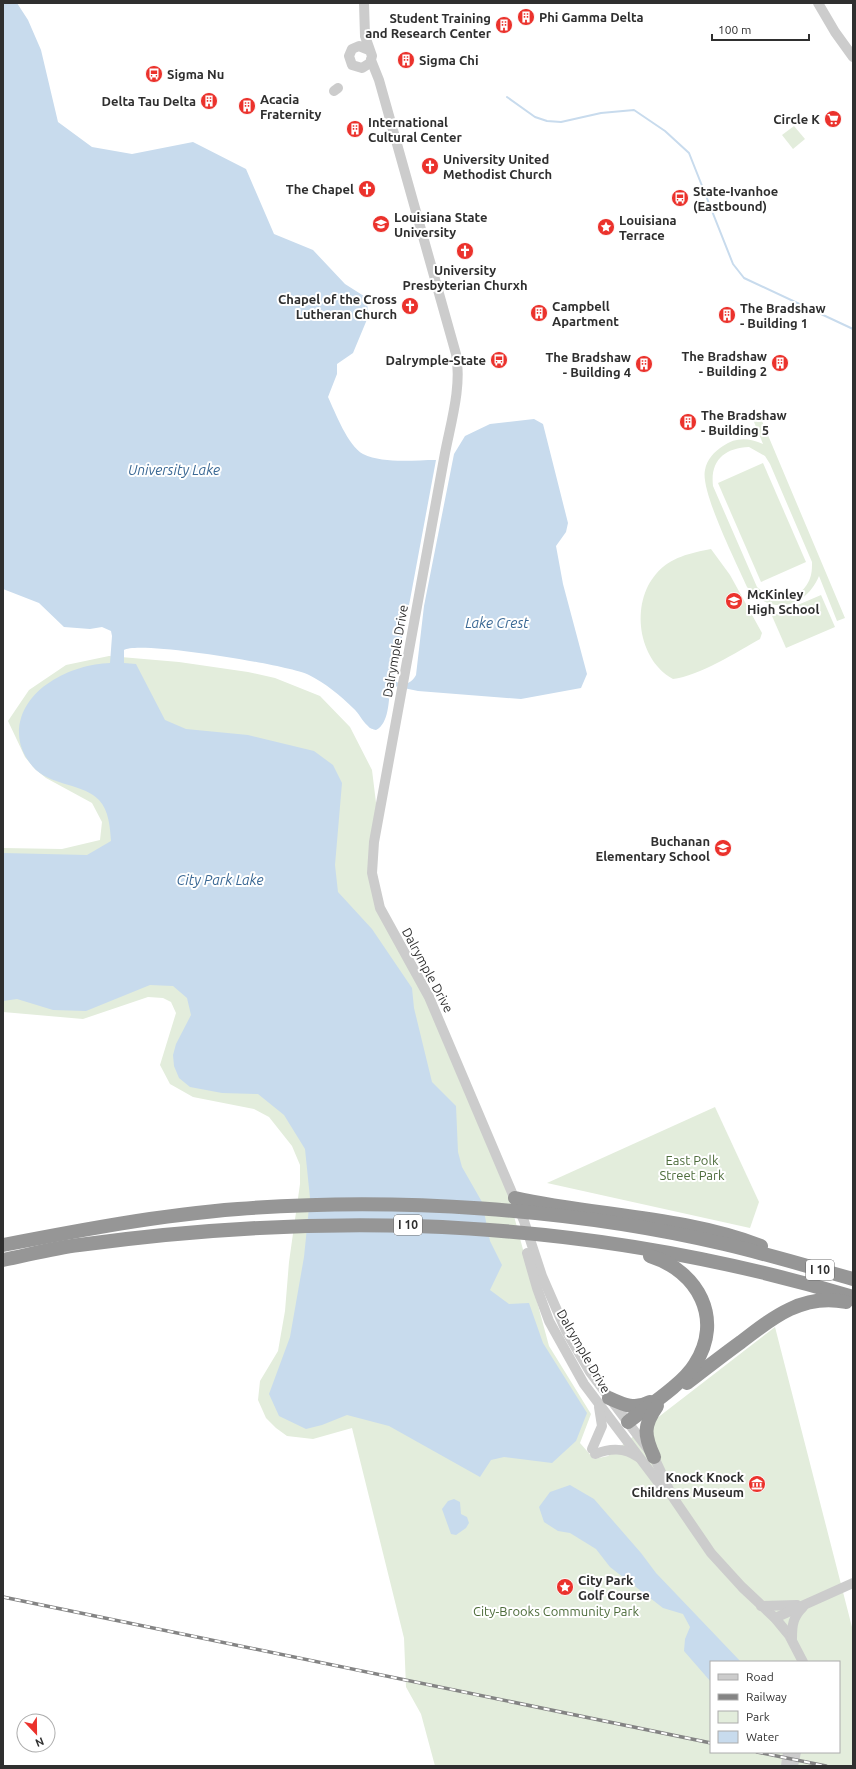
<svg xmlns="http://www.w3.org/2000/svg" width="856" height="1769" viewBox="0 0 856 1769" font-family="Ubuntu,sans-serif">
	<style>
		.green { fill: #e3eddc; fill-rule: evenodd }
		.water { fill: #c8dbed }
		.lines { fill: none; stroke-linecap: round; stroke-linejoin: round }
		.stream { stroke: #c8dbed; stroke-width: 2 }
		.minor { stroke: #ccc; stroke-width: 10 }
		.highway { stroke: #969696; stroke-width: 14 }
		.rail-casing { stroke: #848484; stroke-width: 3.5 }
		.rail { stroke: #fff; stroke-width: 2; stroke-dasharray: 6; stroke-linecap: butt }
		.labels { text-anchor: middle; stroke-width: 4; stroke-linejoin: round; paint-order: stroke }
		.shield { fill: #fff; stroke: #6d6d6d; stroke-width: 1 }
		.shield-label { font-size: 12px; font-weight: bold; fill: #2f2f2f }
		.poi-label { font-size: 13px; font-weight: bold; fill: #2f2f2f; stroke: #fff; text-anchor: start }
		.street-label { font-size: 13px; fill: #2f2f2f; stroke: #fff }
		.park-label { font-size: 13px; fill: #4d6c3b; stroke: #fff }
		.water-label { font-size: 14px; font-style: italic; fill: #3a6894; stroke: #fff }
	</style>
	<rect width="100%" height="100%" fill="#fff"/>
	<!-- green -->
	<g class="green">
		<polygon points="794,126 805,139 793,149 782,135"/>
		<path d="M759 414 845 618 837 621 819 576C805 609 770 616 747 587 737 564 700 491 705 470 707 459 714 452 723 446 736 437 749 438 763 444L752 417ZM749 447 765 456 770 464 812 562C812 566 812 571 811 575 804 602 774 603 757 587L713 486C710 460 725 448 749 447Z"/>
		<polygon points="763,463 806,562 761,582 718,483"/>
		<path d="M711 549 730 575 762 633 760 639C737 652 699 676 673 679 638 660 630 604 656 574 670 557 691 553 711 549Z"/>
		<polygon points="821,595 835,627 786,648 772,616"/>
		<path d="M109 656 179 662 248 672 275 678 320 696 350 727 372 770 378 819 376 894 417 973 500 1164 549 1346 591 1414 580 1443 594 1459 608 1456 775 1327 853 1631V1766H435L421 1714 406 1687 404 1638 352 1428 313 1439 287 1436 276 1428 266 1418 258 1400 260 1381 278 1351 285 1311 289 1262 300 1184V1165L292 1146 269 1117 254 1109 193 1097 170 1084 160 1065 176 1013 171 1002 163 998 148 997 83 1019 3 1012V848L62 849 100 840 102 822 92 803 46 778 35 769 25 757 8 721 29 690 66 665ZM711 1662H839V1752H711Z"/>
		<polygon points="715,1107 759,1202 750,1228 547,1183"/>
	</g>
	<!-- water -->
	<g class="water">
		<path d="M3 3H17L28 20 41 50 58 122 92 147 132 154 193 142 246 169 274 234 313 250 345 284 367 298 368 317 353 353 337 364V374L328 397C335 412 348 446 363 454 384 464 413 460 436 460L410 600 393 680C402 686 411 685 416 675L424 606 454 454 465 436 490 424 534 419 543 424 568 523 566 532 556 546 563 584 587 674 581 688 521 699 418 691 394 686 390 687C389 699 389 724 376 730 373 729 370 729 368 726 362 721 359 713 353 708 340 695 325 683 309 675 289 665 138 640 124 650V663L136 664 165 720 186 729 248 735 314 751 333 765 342 783 335 865 338 892 372 929 412 988 414 1008 432 1082 456 1106 458 1152 462 1167 482 1202 490 1241 502 1265 490 1290 509 1304 529 1303 543 1343 587 1413 576 1441 552 1463 504 1457 491 1460 480 1477 389 1426 347 1415 322 1425 306 1429 279 1416 269 1394 290 1337 304 1257 310 1198 305 1149 284 1115 258 1094 222 1093 190 1087 179 1078 174 1066 173 1055 176 1044 191 1015 187 998 173 986 150 985 86 1011 53 1010 17 999 3 1001V853L87 855 111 841C110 827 109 811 99 800 84 784 54 786 36 770 26 760 19 747 19 733 19 689 72 664 110 663L112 636 111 631 102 627 90 629 64 627 39 603 3 589Z"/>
		<polygon points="570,1485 594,1499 641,1553 656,1573 741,1662 711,1662 711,1682 684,1651 685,1639 690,1627 683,1614 663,1608 610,1567 596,1549 570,1533 558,1531 544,1522 539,1507 550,1492"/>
		<polygon points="454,1499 460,1502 461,1514 467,1517 469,1523 466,1528 456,1535 451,1534 442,1509 448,1501"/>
	</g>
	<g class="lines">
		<!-- stream -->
		<polyline class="stream" points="507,97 535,117 547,121 561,122 601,113 634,110 665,131 689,153 733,264 744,278 853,329"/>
		<!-- minor -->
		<g class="minor">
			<polyline points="364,3 365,36 372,56 370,63 362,68 352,65 349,56 352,49 359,46 369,50"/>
			<polyline points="818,3 835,32 853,57"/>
			<path d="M371 60 379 80 456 354C462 386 451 422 445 453L374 842 372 873 380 908 429 997 524 1221 542 1276 566 1331 590 1372 654 1457 672 1496 711 1553 742 1587 775 1618 789 1635 803 1662"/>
			<polyline points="334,91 338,88"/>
			<polyline points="527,1253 537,1288 549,1321 584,1384 661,1486 669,1493"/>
			<polyline points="592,1449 602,1426 599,1407"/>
			<path d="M595 1454C610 1448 624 1447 638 1457"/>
			<polyline points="761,1606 797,1605"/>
			<polyline points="775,1618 853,1583"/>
			<path d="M792 1638C792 1625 793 1617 803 1607"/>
			<polyline points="786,1766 788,1752"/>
			<polyline points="793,1766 796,1752"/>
		</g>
		<!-- highway -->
		<g class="highway">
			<path d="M515 1198C596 1216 682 1216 761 1246"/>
			<path d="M3 1245C81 1230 159 1215 238 1209 394 1197 571 1208 724 1244 767 1254 810 1267 853 1279"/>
			<path d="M3 1260C28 1255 54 1248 79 1245 345 1209 596 1220 853 1297"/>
			<path d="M687 1383C705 1369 723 1355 741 1342 773 1317 804 1293 846 1302"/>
			<path d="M609 1398C624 1405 635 1410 650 1402"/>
			<path d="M628 1422C647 1407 683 1384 695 1364 724 1319 698 1271 650 1256"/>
			<path d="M654 1457C644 1435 643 1426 657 1406"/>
		</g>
		<!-- rail casing -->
		<g class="rail-casing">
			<g id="rail">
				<polyline points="3,1597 711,1743"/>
				<polyline points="757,1752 826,1766"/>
			</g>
		</g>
		<!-- rail -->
		<use href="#rail" class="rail"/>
	</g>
	<!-- icons -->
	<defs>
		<g id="building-disc" transform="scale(0.9)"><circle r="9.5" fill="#eb322c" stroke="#fff"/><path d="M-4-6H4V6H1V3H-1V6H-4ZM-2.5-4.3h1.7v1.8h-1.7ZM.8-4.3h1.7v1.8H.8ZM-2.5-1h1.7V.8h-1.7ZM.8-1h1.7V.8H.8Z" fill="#fff"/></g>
		<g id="bus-disc" transform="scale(0.9)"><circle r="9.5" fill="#eb322c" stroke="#fff"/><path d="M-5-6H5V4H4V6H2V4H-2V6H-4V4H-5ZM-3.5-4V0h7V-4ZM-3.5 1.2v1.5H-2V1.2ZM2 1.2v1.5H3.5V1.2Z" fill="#fff"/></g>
		<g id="supermarket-disc" transform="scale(0.9)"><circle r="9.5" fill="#eb322c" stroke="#fff"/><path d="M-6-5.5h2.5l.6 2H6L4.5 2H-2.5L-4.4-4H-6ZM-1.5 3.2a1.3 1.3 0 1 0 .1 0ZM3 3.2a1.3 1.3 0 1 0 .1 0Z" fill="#fff"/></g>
		<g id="church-disc" transform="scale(0.9)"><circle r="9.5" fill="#eb322c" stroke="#fff"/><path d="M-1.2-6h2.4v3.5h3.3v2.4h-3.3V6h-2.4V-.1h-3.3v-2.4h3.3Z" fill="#fff"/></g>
		<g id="university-disc" transform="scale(0.9)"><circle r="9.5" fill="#eb322c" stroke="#fff"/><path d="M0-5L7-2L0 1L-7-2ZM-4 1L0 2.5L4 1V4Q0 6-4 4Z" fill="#fff"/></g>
		<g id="sight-disc" transform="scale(0.9)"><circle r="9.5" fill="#eb322c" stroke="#fff"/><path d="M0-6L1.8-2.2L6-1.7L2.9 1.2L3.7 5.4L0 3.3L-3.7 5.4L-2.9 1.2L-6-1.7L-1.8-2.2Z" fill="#fff"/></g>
		<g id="school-disc" transform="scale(0.9)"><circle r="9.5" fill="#eb322c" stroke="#fff"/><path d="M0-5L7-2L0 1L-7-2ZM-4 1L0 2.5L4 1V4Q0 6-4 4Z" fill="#fff"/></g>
		<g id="museum-disc" transform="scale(0.9)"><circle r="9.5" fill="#eb322c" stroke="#fff"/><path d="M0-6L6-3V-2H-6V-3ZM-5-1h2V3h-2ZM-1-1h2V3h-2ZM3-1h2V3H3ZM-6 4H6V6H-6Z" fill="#fff"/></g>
	</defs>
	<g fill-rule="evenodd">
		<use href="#building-disc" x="526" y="17"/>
		<use href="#building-disc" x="504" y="25"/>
		<use href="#building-disc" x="406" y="60"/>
		<use href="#bus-disc" x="154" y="74"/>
		<use href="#building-disc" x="209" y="101"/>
		<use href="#building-disc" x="247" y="106"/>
		<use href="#supermarket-disc" x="833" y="119"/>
		<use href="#building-disc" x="355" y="129"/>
		<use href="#church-disc" x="430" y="166"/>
		<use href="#church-disc" x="367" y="189"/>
		<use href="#bus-disc" x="680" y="198"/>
		<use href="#university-disc" x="381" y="224"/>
		<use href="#sight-disc" x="606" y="227"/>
		<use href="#church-disc" x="465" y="251"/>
		<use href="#church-disc" x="410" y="306"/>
		<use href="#building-disc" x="539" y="313"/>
		<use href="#building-disc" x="727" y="315"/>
		<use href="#bus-disc" x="499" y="360"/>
		<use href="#building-disc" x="780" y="363"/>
		<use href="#building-disc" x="644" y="364"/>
		<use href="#building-disc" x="688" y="422"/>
		<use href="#school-disc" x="734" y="601"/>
		<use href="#school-disc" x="723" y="848"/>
		<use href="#museum-disc" x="757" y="1484"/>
		<use href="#sight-disc" x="565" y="1587"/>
	</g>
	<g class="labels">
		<!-- shield labels -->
		<g class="shield">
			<rect x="394" y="1215" width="28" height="20" rx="3"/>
			<rect x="806" y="1260" width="28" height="20" rx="3"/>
		</g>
		<g class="shield-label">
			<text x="408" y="1229">I 10</text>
			<text x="820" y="1274">I 10</text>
		</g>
		<!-- poi labels -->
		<g class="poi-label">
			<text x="539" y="22">Phi Gamma Delta</text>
			<text x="491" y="23" text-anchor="end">Student Training<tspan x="491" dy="15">and Research Center</tspan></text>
			<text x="419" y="65">Sigma Chi</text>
			<text x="167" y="79">Sigma Nu</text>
			<text x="260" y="104">Acacia<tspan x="260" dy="15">Fraternity</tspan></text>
			<text x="196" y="106" text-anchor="end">Delta Tau Delta</text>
			<text x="820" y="124" text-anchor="end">Circle K</text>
			<text x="368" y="127">International<tspan x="368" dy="15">Cultural Center</tspan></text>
			<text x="443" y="164">University United<tspan x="443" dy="15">Methodist Church</tspan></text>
			<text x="354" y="194" text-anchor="end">The Chapel</text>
			<text x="693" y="196">State-Ivanhoe<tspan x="693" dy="15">(Eastbound)</tspan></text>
			<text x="394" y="222">Louisiana State<tspan x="394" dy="15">University</tspan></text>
			<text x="619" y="225">Louisiana<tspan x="619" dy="15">Terrace</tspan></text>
			<text x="465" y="275" text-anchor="middle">University<tspan x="465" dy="15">Presbyterian Churxh</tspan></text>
			<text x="397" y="304" text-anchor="end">Chapel of the Cross<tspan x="397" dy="15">Lutheran Church</tspan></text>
			<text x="552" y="311">Campbell<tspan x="552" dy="15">Apartment</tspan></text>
			<text x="740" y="313">The Bradshaw<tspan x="740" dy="15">- Building 1</tspan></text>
			<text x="767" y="361" text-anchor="end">The Bradshaw<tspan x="767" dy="15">- Building 2</tspan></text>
			<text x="631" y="362" text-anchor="end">The Bradshaw<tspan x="631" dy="15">- Building 4</tspan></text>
			<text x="486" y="365" text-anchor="end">Dalrymple-State</text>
			<text x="701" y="420">The Bradshaw<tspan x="701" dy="15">- Building 5</tspan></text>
			<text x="747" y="599">McKinley<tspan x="747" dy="15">High School</tspan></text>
			<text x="710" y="846" text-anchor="end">Buchanan<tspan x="710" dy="15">Elementary School</tspan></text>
			<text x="744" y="1482" text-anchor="end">Knock Knock<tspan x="744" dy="15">Childrens Museum</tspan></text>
			<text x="578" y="1585">City Park<tspan x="578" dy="15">Golf Course</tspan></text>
		</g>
		<!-- street labels -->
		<g class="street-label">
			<text transform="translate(395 651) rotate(-80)" y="5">Dalrymple Drive</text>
			<text transform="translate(428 970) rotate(62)" y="5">Dalrymple Drive</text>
			<text transform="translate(584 1351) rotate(60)" y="5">Dalrymple Drive</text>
		</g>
		<!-- park labels -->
		<g class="park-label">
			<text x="692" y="1165">East Polk<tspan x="692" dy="15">Street Park</tspan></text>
			<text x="556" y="1616">City-Brooks Community Park</text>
		</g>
		<!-- water labels -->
		<g class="water-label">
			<text x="174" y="475">University Lake</text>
			<text x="497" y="628">Lake Crest</text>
			<text x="220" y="885">City Park Lake</text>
		</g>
	</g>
	<!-- border -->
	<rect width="856" height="1769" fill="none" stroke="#2f2f2f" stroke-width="8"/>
	<!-- legend -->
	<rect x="710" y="1661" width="130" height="92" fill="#ffffff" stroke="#acacac"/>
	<rect x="718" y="1674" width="20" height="6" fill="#cccccc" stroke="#acacac"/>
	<text x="746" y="1681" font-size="12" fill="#2f2f2f">Road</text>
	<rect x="718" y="1694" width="20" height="6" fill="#848484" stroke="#acacac"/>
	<text x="746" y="1701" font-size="12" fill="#2f2f2f">Railway</text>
	<rect x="718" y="1711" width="20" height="12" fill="#e3eddc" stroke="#acacac"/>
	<text x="746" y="1721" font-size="12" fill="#2f2f2f">Park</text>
	<rect x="718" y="1731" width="20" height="12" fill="#c8dbed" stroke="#acacac"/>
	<text x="746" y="1741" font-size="12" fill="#2f2f2f">Water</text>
	<!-- north arrow -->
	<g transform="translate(36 1733) rotate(158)"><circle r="19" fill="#ffffff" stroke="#acacac"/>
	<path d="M0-3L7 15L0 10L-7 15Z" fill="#eb322c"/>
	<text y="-6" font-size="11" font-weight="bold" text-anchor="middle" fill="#2f2f2f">N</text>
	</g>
	<!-- scale -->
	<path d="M712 34v6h97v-6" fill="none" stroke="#2f2f2f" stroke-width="2"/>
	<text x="718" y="34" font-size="12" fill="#2f2f2f" stroke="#ffffff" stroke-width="3" paint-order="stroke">100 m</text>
</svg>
